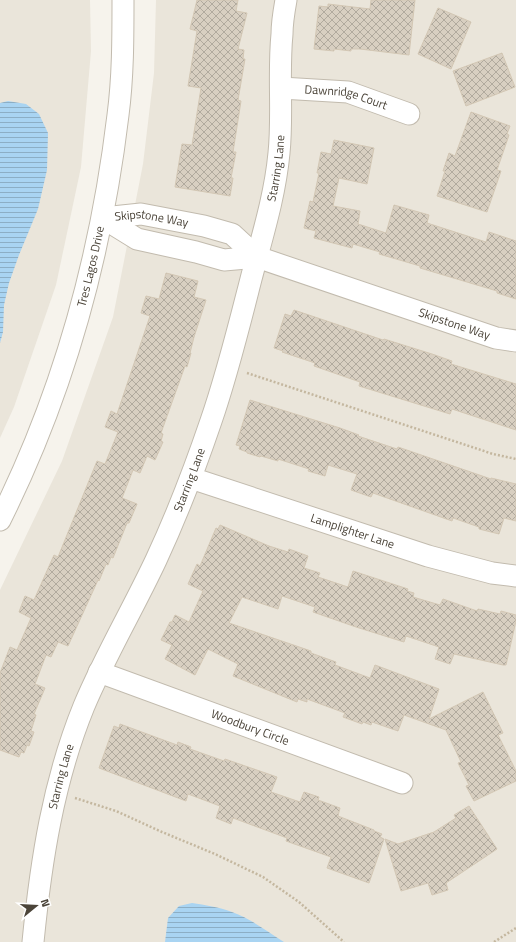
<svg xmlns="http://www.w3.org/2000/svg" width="516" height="942" viewBox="0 0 516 942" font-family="'Titillium Web',sans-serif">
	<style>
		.residential { fill: #eae5da }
		.water { fill: url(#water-rules) }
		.building { fill: url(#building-cross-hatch); stroke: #d3c7b4 }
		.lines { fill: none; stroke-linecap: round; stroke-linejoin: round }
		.minor-casing { stroke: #c2bbae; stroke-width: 23 }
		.path { stroke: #c4b79f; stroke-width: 2.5; stroke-dasharray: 2 2; stroke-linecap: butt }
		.minor { stroke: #fff; stroke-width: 21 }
		.labels { text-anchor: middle; stroke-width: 4; stroke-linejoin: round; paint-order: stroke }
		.street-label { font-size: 12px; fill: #4b4439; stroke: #fff }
	</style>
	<defs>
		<pattern id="water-rules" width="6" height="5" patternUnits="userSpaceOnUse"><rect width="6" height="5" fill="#a9d4f2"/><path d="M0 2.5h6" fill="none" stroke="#8caec5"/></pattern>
		<pattern id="building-cross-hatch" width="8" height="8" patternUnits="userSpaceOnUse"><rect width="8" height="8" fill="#d8cfc1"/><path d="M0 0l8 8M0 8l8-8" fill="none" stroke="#b1aa9e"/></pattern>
	</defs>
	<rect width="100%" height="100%" fill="#f6f3ec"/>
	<!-- residential -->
	<g class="residential">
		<polygon points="0,0 90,0 91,51 81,167 56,285 14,407 0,438"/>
		<polygon points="156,0 516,0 516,942 0,942 0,590 62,461 113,317 143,164 154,73"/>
	</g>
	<!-- water -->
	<g class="water">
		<polygon points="8,101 26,104 39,114 48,133 47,170 38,209 19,255 9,283 4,305 3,332 0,343 0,103"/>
		<path d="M192 903C205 905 219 907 232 912 251 919 267 931 284 942H165L168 918 179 906Z"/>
	</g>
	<!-- building -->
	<g class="building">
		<polygon points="197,0 238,0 236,11 247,13 238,49 244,50 243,59 245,59 238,100 241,101 233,152 236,152 231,178 233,178 230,196 175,187 182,144 192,145 201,88 188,86 197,31 190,29"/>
		<polygon points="371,0 415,0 409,55 360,49 351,49 351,51 334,49 334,51 314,49 319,6 328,7 328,4 370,9"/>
		<polygon points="438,8 471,22 451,69 418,54"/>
		<polygon points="502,53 515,87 466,106 453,71"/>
		<polygon points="471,112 510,126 507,134 509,135 497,170 501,171 487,212 437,196 445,171 443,171 449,153 455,156"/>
		<polygon points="334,140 374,148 367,184 339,178 333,206 360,211 358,224 386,233 394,205 429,215 427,223 486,242 489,232 516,241 516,299 497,293 497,291 420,268 420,266 379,254 380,252 353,244 352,248 314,238 316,231 304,228 310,201 313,202 319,173 317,173 321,152 331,154"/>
		<polygon points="166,273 198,281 194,297 206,300 194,337 190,353 191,353 187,367 185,366 161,433 163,434 161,441 163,442 155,460 147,456 140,473 133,470 122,498 137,504 129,523 127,523 113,558 111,557 108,565 106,564 99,581 98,580 68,646 58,642 51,657 46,655 35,684 45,688 34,714 36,715 31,731 34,732 29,746 27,745 24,753 21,752 19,757 0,750 0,673 10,647 17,650 31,618 19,612 25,596 34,600 54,555 58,557 97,461 105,464 118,432 105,427 111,411 117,414 150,316 141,313 146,296 159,299"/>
		<polygon points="294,310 383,340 384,339 432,354 452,361 451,364 516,384 516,430 452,409 450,414 359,386 360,382 314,366 315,363 282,352 283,351 274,348 285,314 291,316"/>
		<polygon points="250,400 340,428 359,435 358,436 397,449 398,447 491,479 491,478 516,484 516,521 504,518 499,534 479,529 479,527 453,518 452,521 373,493 371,497 351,490 357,474 328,465 325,476 308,471 309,469 278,459 278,461 261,456 260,457 247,453 247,452 239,449 240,446 236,445"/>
		<polygon points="220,525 269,546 288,552 289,549 308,556 304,568 320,573 318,577 348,587 353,571 408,589 407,591 414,593 413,597 440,605 443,599 477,611 478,609 500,614 501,611 516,615 516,621 506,665 503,665 454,654 450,664 435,659 439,647 406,636 404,642 356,627 313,612 315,607 282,596 278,609 242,597 229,623 311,651 311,653 336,662 335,665 370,678 375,665 439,689 429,719 483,692 503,733 498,735 516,771 516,781 474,801 466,786 469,785 458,763 461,762 446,730 404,715 398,731 372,722 371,725 363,722 362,724 343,717 345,713 307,699 307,702 298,699 297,702 233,676 238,664 208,649 195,675 165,659 172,645 161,640 170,622 172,622 175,615 189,622 203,591 188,584 197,564 200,566 216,528 218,529"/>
		<polygon points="120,724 177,745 178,742 191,747 190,749 224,761 225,759 277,777 271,792 300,802 304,792 319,797 318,800 340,808 338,816 374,830 374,831 382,834 380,837 384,839 369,883 327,868 331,857 286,841 287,838 233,818 231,824 216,818 220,806 188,794 186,801 99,768 114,726 119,728"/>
		<polygon points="469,806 497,849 446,883 448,890 432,895 428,883 401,891 385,839 398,844 434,832 456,818 454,815"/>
	</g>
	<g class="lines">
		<!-- minor casing -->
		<g class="minor-casing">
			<g id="minor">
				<path id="s1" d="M281 88 348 92 409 114"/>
				<path id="s2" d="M103 218 137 239 196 252 224 260 257 257 496 338 516 341"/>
				<path id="s3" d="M103 218 141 214 204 226 232 234 257 257"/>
				<path id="s4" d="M191 478 428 556 492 573 516 576"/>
				<path id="s5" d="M0 520C64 392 101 257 118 115 123 77 123 38 123 0"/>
				<path id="s6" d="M99 672 402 783"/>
				<path id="s7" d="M33 942C41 861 53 782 84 706 105 656 133 609 156 560 177 515 195 468 211 421 227 375 239 326 251 279 262 237 275 196 279 153 283 114 278 74 282 34 282 23 284 11 286 0"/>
			</g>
		</g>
		<!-- path -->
		<g class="path">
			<polyline points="247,373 493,454 516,459"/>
			<polyline points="75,798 116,811 162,832 215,854 263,877 299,902 344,942"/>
			<polyline points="494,942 516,928"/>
		</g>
		<!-- minor -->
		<use href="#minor" class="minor"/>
	</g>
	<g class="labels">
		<!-- street labels -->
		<g class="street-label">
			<text dy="4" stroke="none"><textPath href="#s1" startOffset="66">Dawnridge Court</textPath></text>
			<text dy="4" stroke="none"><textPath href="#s7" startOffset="816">Starring Lane</textPath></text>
			<text dy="4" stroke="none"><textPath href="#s3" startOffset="49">Skipstone Way</textPath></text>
			<text dy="4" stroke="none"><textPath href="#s5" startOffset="270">Tres Lagos Drive</textPath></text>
			<text dy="4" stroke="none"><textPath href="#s2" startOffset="371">Skipstone Way</textPath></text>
			<text dy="4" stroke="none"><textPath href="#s7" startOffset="492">Starring Lane</textPath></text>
			<text dy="4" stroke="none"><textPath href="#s4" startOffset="170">Lamplighter Lane</textPath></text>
			<text dy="4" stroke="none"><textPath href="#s6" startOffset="161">Woodbury Circle</textPath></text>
			<text dy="4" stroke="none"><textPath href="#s7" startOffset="168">Starring Lane</textPath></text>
		</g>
	</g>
	<!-- north arrow -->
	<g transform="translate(36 906) rotate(72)" stroke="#ffffff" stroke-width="3" paint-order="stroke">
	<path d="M0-3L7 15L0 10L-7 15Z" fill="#4b4439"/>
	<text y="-6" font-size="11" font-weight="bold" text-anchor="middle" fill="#4b4439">N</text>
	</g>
</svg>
